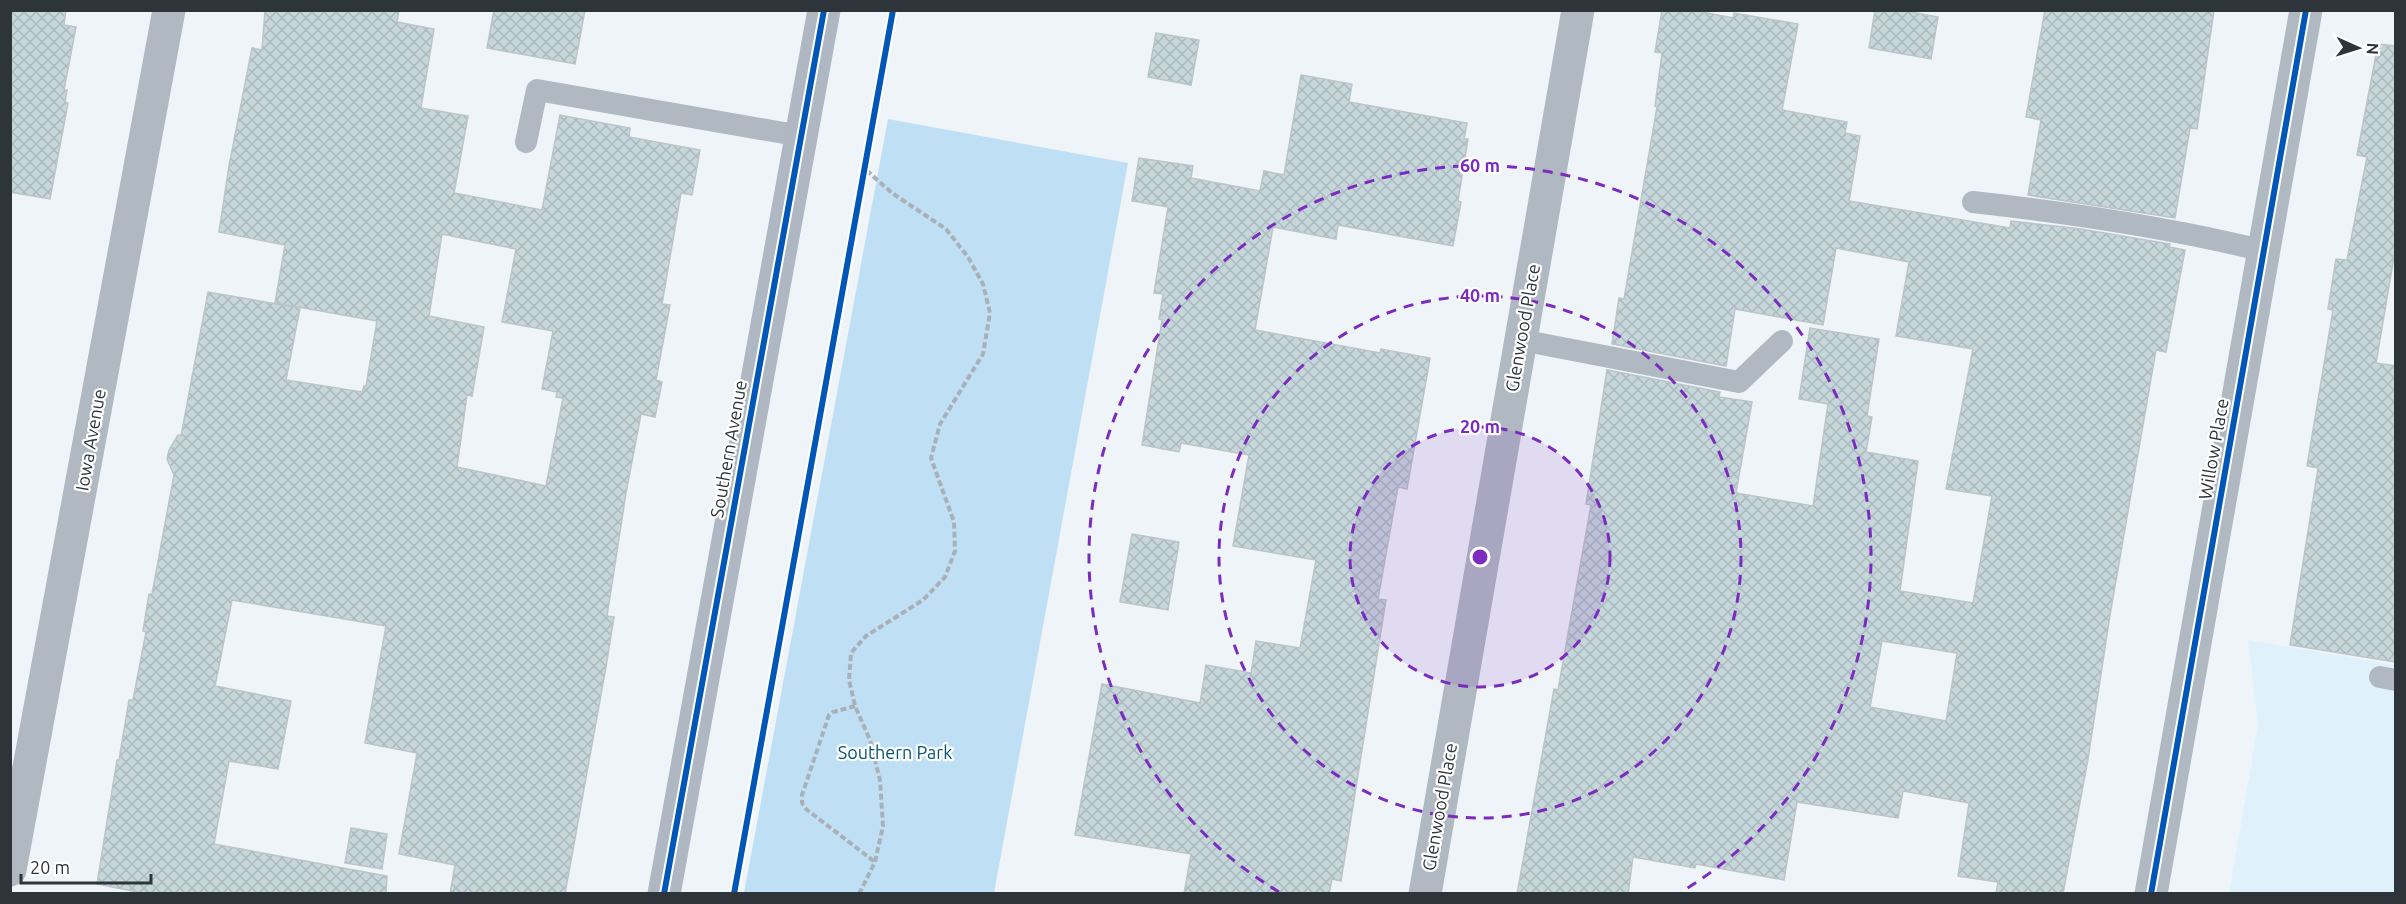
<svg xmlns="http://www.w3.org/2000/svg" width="2406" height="904" viewBox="0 0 2406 904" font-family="Ubuntu,sans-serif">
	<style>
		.built { fill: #dff1fb }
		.green { fill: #bfe0f4 }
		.building { fill: url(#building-cross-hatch); stroke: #bdc4c7; stroke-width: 1.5; fill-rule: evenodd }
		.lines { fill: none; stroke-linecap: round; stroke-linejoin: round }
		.path { stroke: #aab0b7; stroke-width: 4; stroke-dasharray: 6 3; stroke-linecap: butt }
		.lane { stroke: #b0b8c2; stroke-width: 22 }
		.street { stroke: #b0b8c2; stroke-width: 33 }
		.secondary { stroke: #aeb7c2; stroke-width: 33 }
		.cycleway-casing { stroke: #fff; stroke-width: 10 }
		.cycleway { stroke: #0057b8; stroke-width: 6 }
		.ring { fill: none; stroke: #7b2cbf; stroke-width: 3; stroke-dasharray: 10 8 }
		.labels { text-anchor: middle; stroke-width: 4.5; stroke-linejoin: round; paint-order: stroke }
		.street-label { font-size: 18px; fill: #2e353a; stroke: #fff }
		.park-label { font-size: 18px; fill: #065474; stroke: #fff }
		.centre { fill: #7b2cbf; stroke: #fff; stroke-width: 3 }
		.ring-label { font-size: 18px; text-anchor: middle; font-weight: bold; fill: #7b2cbf; stroke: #fff; stroke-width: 4.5; stroke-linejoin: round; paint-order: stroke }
	</style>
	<defs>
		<pattern id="building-cross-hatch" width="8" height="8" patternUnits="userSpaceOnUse" patternTransform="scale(1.5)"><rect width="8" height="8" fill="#c6d7db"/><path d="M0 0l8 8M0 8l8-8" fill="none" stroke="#aab9bd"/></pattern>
	</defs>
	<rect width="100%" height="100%" fill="#eef4f8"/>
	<!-- built -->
	<polygon class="built" points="2248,640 2395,665 2395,893 2229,894 2258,725"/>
	<!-- green -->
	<polygon class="green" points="888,119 1128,163 994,893 744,893"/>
	<!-- building -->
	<g class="building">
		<polygon points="10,10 66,10 64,25 76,27 64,90 67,90 65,102 68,103 50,199 10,192"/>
		<path d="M265 10H399L397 22 434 29 421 108 468 116 454 193 542 210 560 115 630 128 629 137 700 150 692 195 681 193 662 304 670 305 656 380 662 382 655 417 641 414 626 493 607 616 614 617 606 667 565 894H450L455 865 399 854 417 753 365 743 386 626 232 600 215 686 291 701 278 769 229 761 214 844 387 876 386 894H147L97 884 117 760H119L129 700H133L146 632 143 631 149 594H152L174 475 167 459 169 450 178 435 181 436 208 292 300 308 286 380 362 392 364 386H366L377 321 275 303 285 245 219 232 229 166 252 48 262 50ZM442 234 516 249 502 322 553 331 542 389 557 392 556 397 563 398 546 486 457 467 467 395 472 396 484 327 429 316Z"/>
		<polygon points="494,10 585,10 575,64 487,48"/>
		<path d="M1662 10H1692L1733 18 1734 13 1798 24 1782 110 1847 122 1845 133 1860 136 1849 201 2010 228 2011 221 2081 229 2170 244 2169 247 2185 250 2166 352 2156 350 2110 615 2088 759 2063 894H1996L1998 882 1958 876 1969 803 1903 791 1898 818 1797 802 1784 880 1696 864 1695 868 1633 857 1628 894H1517L1554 689 1558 690 1591 505 1586 504 1607 370 1720 392 1719 397 1752 402 1736 493 1813 506 1828 404 1799 399 1810 328 1879 339 1867 416 1872 417 1866 452 1918 461 1900 591 1973 603 1992 496 1946 489 1973 349 1896 336 1909 262 1836 248 1823 325 1735 309 1726 366 1612 344 1619 298 1624 299 1657 107 1655 106 1662 53 1655 52ZM1882 641 1957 653 1946 721 1870 707Z"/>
		<polygon points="1875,10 1901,10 1938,17 1931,59 1869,48"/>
		<polygon points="2045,10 2214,10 2197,129 2190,128 2175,218 2028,195 2041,120 2026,117"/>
		<polygon points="1156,33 1199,40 1191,85 1148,77"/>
		<polygon points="2378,44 2396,46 2396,245 2376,363 2396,366 2396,662 2290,645 2318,468 2307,466 2333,310 2328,309 2336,259 2347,260 2367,157 2357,155"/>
		<polygon points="1301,75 1352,84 1349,102 1467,123 1464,139 1468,139 1458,201 1461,202 1453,246 1338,225 1336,239 1273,227 1255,330 1380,353 1381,349 1430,358 1407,489 1398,487 1378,599 1386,600 1341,881 1332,879 1329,894 1184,894 1191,854 1075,835 1102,684 1200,703 1206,665 1251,673 1256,641 1300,648 1316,560 1233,546 1249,455 1181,443 1179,452 1142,445 1162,320 1159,319 1163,294 1154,293 1168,207 1132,201 1139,158 1193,166 1191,178 1260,191 1264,171 1284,175"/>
		<polygon points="1132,534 1179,542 1168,610 1120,602"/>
		<polygon points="351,828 387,834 382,869 345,863"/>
	</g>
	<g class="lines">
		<!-- path -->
		<g class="path">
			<polyline points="855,706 833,712 829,715 802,795 802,803 806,809 875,862"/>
			<polyline points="859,894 875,862 883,826 880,780 870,740 855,706 849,680 851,653 866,636 923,600 945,577 955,551 954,522 931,458 940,424 983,354 990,313 983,284 968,257 946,229 892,193 865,169"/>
		</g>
		<!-- lane -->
		<g class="lane">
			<polyline points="526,142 537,90 801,136"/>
			<path d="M1973 202C2071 213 2168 227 2264 251"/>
			<polyline points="1521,340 1739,382 1782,341"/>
			<polyline points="2380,677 2396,680"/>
		</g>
		<!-- street -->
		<g class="street">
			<polyline points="10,870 169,10"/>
			<polyline points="1425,894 1578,10"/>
			<polyline points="2151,894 2306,10"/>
		</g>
		<!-- secondary -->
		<polyline class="secondary" points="664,894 824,10"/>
		<!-- cycleway casing -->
		<g class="cycleway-casing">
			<g id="cycleway">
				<polyline points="664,894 824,10"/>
				<polyline points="734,894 893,10"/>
				<polyline points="2151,894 2306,10"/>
			</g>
		</g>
		<!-- cycleway -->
		<use href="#cycleway" class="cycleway"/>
	</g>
	<!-- distance rings -->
	<circle cx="1480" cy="557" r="130" fill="#7b2cbf" fill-opacity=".12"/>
	<g class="ring">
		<circle cx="1480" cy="557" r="130"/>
		<circle cx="1480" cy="557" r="261"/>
		<path d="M1279 892A391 391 0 1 1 1681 892"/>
	</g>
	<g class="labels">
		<!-- street labels -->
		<g class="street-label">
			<text transform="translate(1523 328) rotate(-80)" y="6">Glenwood Place</text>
			<text transform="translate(91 440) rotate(-80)" y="6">Iowa Avenue</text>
			<text transform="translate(729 449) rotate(-80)" y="6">Southern Avenue</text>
			<text transform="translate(2214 449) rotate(-80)" y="6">Willow Place</text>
			<text transform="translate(1440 807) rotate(-80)" y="6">Glenwood Place</text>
		</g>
		<!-- park labels -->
		<g class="park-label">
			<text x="895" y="759">Southern Park</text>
		</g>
	</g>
	<circle cx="1480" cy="557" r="9" class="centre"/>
	<g class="ring-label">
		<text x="1480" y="172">60 m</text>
		<text x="1480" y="302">40 m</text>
		<text x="1480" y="433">20 m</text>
	</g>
	<!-- border -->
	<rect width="2406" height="904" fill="none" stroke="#2e353a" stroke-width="24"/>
	<!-- north arrow -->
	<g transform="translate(2358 48) rotate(93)" stroke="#ffffff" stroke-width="4.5" paint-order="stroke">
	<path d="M0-4.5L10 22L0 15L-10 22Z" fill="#2e353a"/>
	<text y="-9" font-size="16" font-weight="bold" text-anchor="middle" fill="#2e353a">N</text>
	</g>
	<!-- scale -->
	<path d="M21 874v9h130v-9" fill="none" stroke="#2e353a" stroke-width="3"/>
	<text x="30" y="874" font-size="18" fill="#2e353a" stroke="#ffffff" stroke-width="4.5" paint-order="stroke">20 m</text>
</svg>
